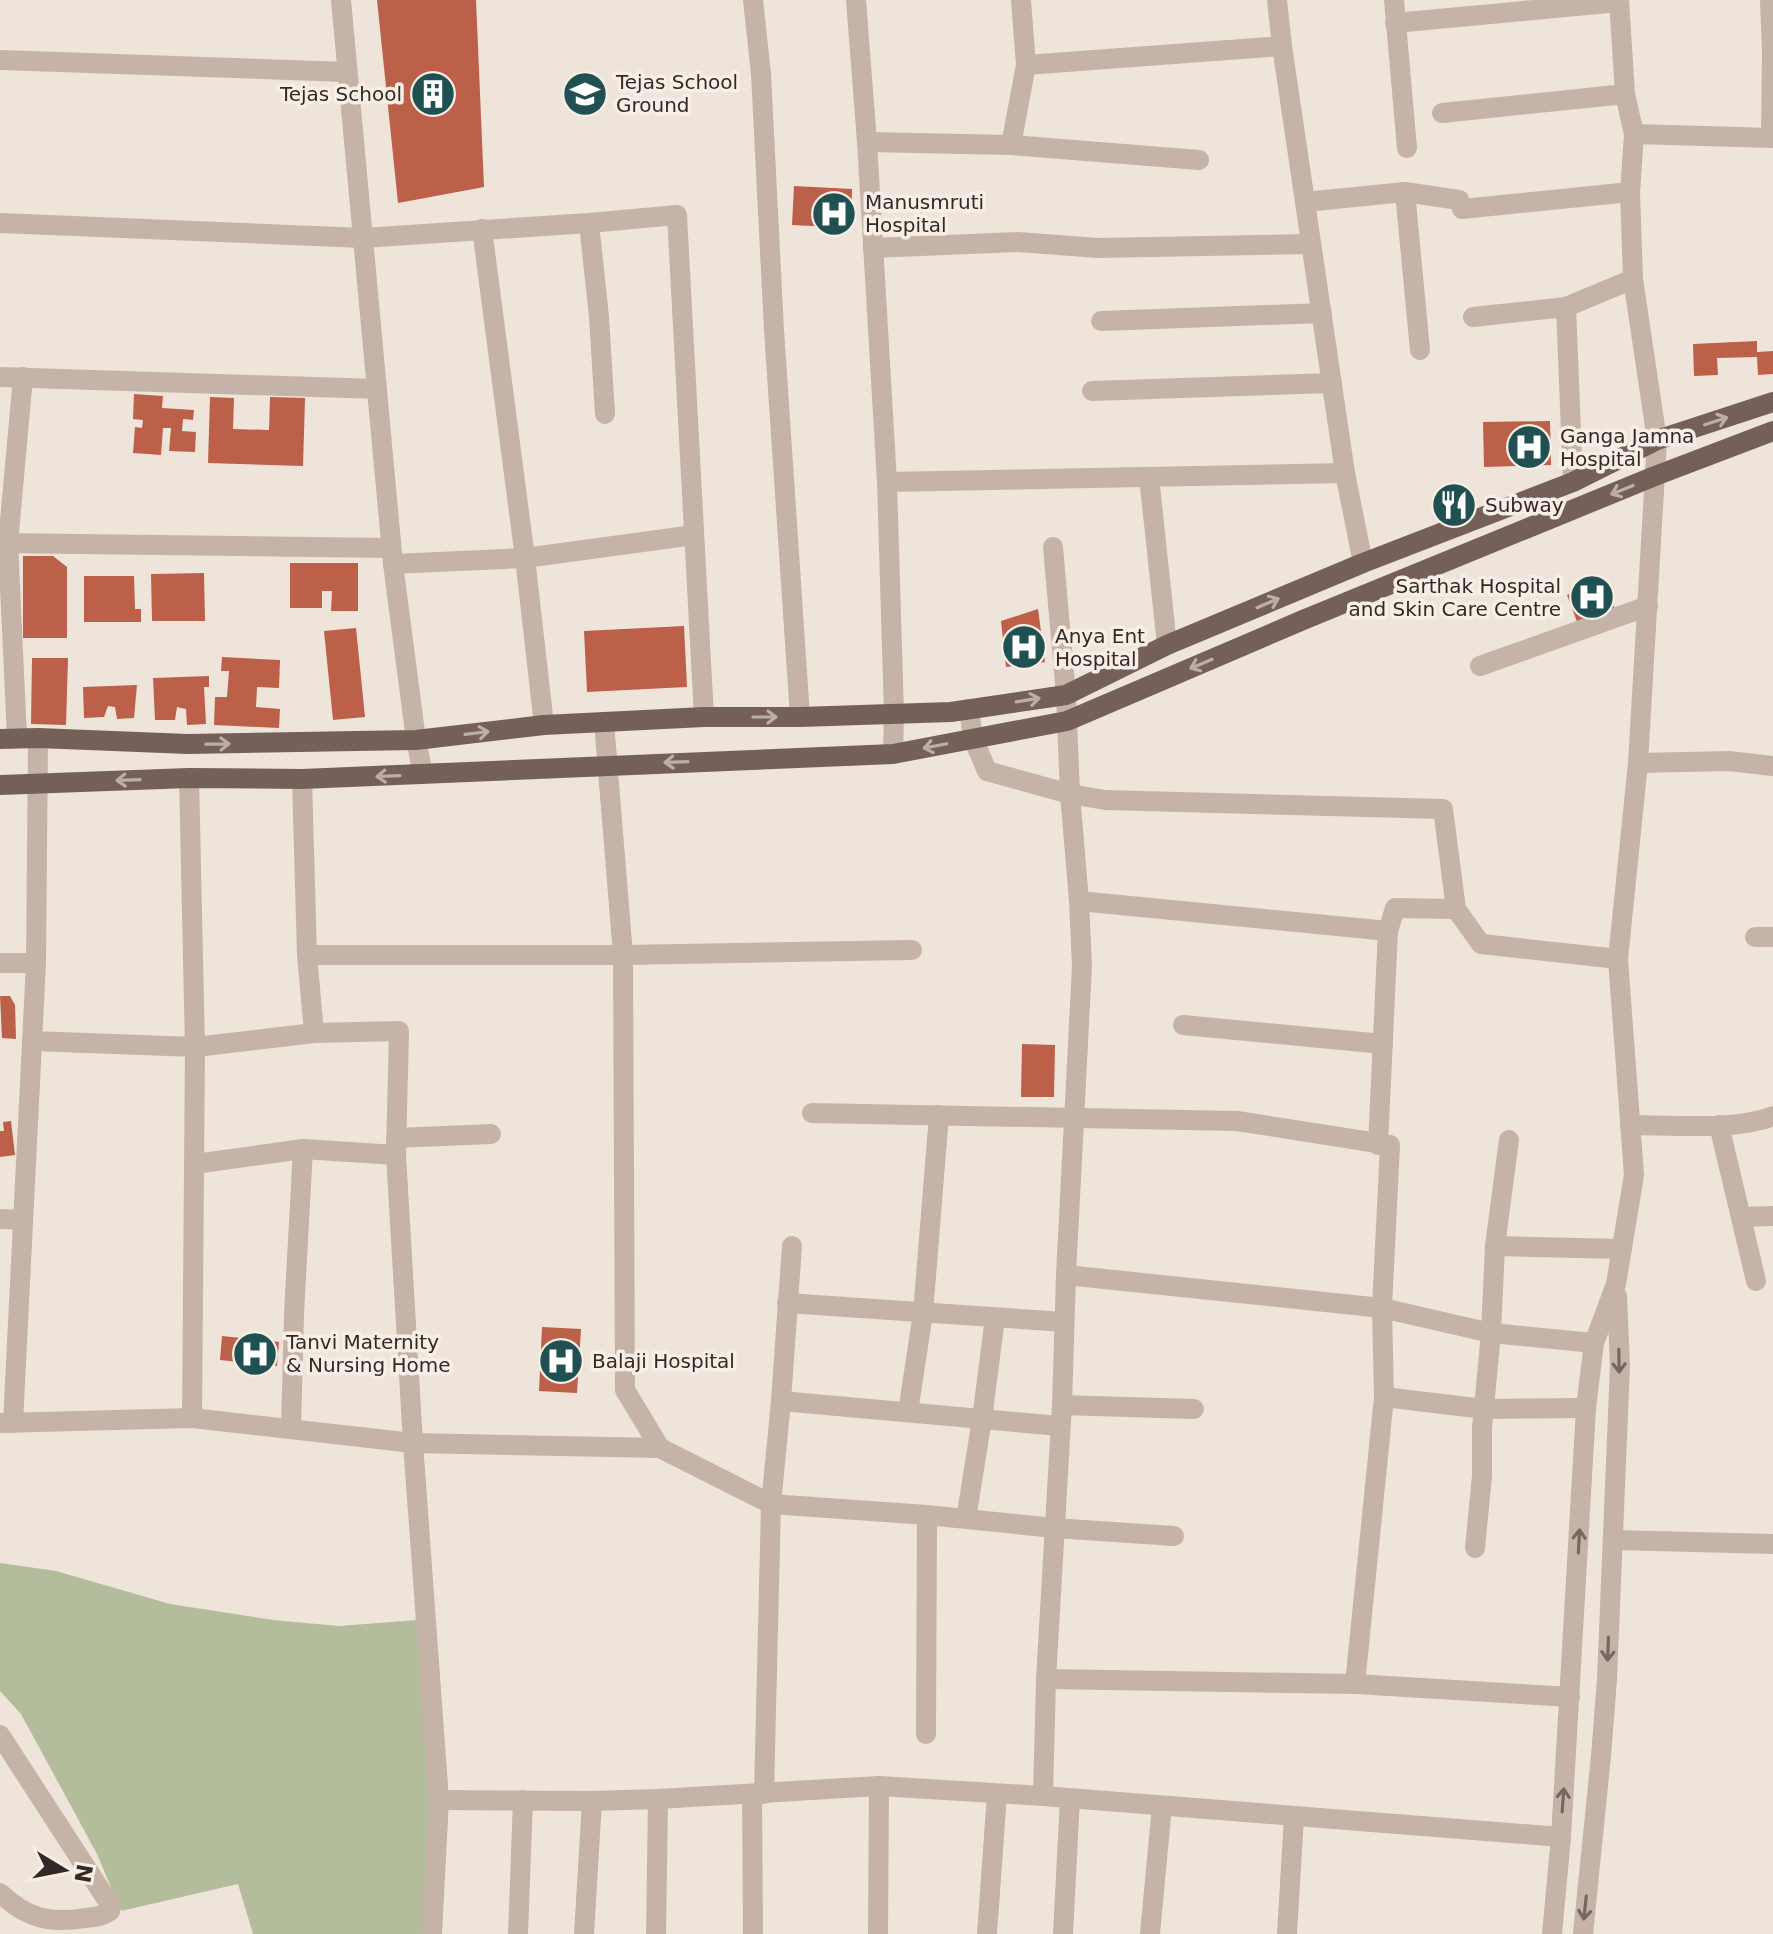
<svg xmlns="http://www.w3.org/2000/svg" width="1773" height="1934" viewBox="0 0 1773 1934" font-family="'DejaVu Sans',sans-serif">
	<style>
		.green { fill: #b3bc9b }
		.building { fill: #bc604a }
		.lines { fill: none; stroke-linecap: round; stroke-linejoin: round }
		.minor { stroke: #c6b3a7; stroke-width: 20 }
		.major { stroke: #746059; stroke-width: 20 }
		.oneway { stroke: #bcaea6 }
		.oneway2 { stroke: #756861 }
		.labels { text-anchor: middle; stroke-width: 7; stroke-linejoin: round; paint-order: stroke }
		.poi-label { font-size: 20px; fill: #332a27; stroke: #f7eee5; text-anchor: start }
	</style>
	<rect width="100%" height="100%" fill="#efe4d9"/>
	<!-- green -->
	<polygon class="green" points="0,1563 56,1571 170,1604 273,1620 339,1626 417,1620 431,1801 426,1934 253,1934 238,1884 121,1911 97,1854 21,1714 0,1691"/>
	<!-- building -->
	<g class="building">
		<polygon points="377,0 476,0 484,187 398,203"/>
		<polygon points="794,186 852,189 851,228 792,225"/>
		<polygon points="1757,341 1757,352 1773,351 1773,374 1758,375 1757,357 1717,358 1718,375 1694,376 1693,344"/>
		<polygon points="134,394 163,396 162,408 194,410 193,420 183,419 182,431 196,432 195,452 169,451 171,428 163,428 161,455 133,453 135,427 142,428 143,420 133,419"/>
		<polygon points="210,397 234,398 233,429 269,430 270,397 305,398 303,466 208,463"/>
		<polygon points="1550,421 1551,465 1484,467 1483,422"/>
		<polygon points="23,556 53,556 67,567 67,638 23,638"/>
		<polygon points="290,563 358,563 358,611 331,611 332,591 322,591 322,608 290,608"/>
		<polygon points="204,573 205,621 152,621 151,574"/>
		<polygon points="84,576 134,576 135,609 141,609 141,622 84,622"/>
		<polygon points="1603,580 1616,612 1579,627 1567,595"/>
		<polygon points="1038,609 1045,662 1006,667 1001,621"/>
		<polygon points="684,626 687,687 587,692 584,631"/>
		<polygon points="356,628 365,717 333,720 324,631"/>
		<polygon points="222,657 280,660 279,688 257,687 256,707 280,709 279,728 214,725 215,697 227,697 229,671 221,671"/>
		<polygon points="32,658 68,658 66,725 31,724"/>
		<polygon points="209,676 209,687 204,687 206,724 187,725 186,709 177,707 175,720 155,720 153,678"/>
		<polygon points="137,685 134,718 117,719 115,707 108,706 104,717 84,718 83,687"/>
		<polygon points="0,996 10,996 15,1005 16,1039 2,1038"/>
		<polygon points="1022,1044 1055,1045 1054,1097 1021,1097"/>
		<polygon points="11,1121 15,1155 0,1157 0,1131 4,1131 3,1122"/>
		<polygon points="542,1327 581,1329 577,1393 539,1391"/>
		<polygon points="222,1336 279,1342 277,1366 220,1360"/>
	</g>
	<g class="lines">
		<!-- minor -->
		<g class="minor">
			<polyline points="341,0 393,564 416,740 423,774"/>
			<polyline points="753,0 761,74 774,330 800,717"/>
			<polyline points="856,0 867,142 887,482 894,714 893,754"/>
			<polyline points="1277,0 1282,46 1345,473 1363,563"/>
			<polyline points="1394,0 1407,148"/>
			<polyline points="1770,0 1772,51 1771,138"/>
			<polyline points="1395,23 1619,2"/>
			<polyline points="0,60 347,72"/>
			<polyline points="1026,65 1282,46"/>
			<polyline points="1442,113 1625,94"/>
			<polyline points="1634,134 1773,138"/>
			<polyline points="867,142 1011,145 1199,160"/>
			<polyline points="1011,145 1026,65 1021,0"/>
			<polyline points="1405,192 1459,200 1462,209 1630,192"/>
			<polyline points="1305,202 1405,192 1420,350"/>
			<polyline points="0,223 363,238 589,223 677,215 704,717"/>
			<polyline points="589,223 599,317 605,414"/>
			<polyline points="482,229 525,558 544,725"/>
			<polyline points="873,248 1018,242 1098,248 1311,244"/>
			<polyline points="1566,307 1573,482"/>
			<polyline points="1473,317 1566,307 1633,279"/>
			<polyline points="1101,321 1322,313"/>
			<polyline points="0,377 377,389"/>
			<polyline points="1092,391 1332,383"/>
			<polyline points="1149,477 1167,645"/>
			<polyline points="887,482 1345,473"/>
			<polyline points="0,543 391,548"/>
			<polyline points="393,564 525,558 694,535"/>
			<polyline points="1480,666 1648,606"/>
			<polyline points="969,709 973,738 987,771 1070,794 1105,800 1443,809 1456,909 1481,944 1618,959"/>
			<polyline points="604,722 623,955 625,1390 660,1448 771,1504 764,1794"/>
			<polyline points="17,738 8,543 23,377"/>
			<polyline points="1638,763 1729,761 1773,766"/>
			<polyline points="189,778 195,1047 192,1418"/>
			<polyline points="302,779 307,955 314,1033"/>
			<polyline points="1079,901 1388,931"/>
			<polyline points="1755,937 1773,937"/>
			<polyline points="307,955 623,955 912,950"/>
			<polyline points="0,963 36,963"/>
			<polyline points="1183,1025 1383,1044"/>
			<polyline points="32,1041 195,1047 314,1033 399,1031 396,1155 413,1443 439,1800 432,1934"/>
			<polyline points="812,1113 1237,1121 1390,1145 1382,1308 1384,1397 1355,1684"/>
			<path d="M1630 1125C1671 1125 1737 1131 1773 1116"/>
			<polyline points="1719,1125 1756,1281"/>
			<polyline points="396,1138 491,1134"/>
			<polyline points="1378,1145 1388,931 1395,908 1456,909"/>
			<polyline points="195,1164 303,1149 396,1155"/>
			<polyline points="1741,1217 1773,1216"/>
			<polyline points="0,1219 23,1220"/>
			<polyline points="792,1246 781,1401 771,1504 927,1515 1054,1528 1174,1536"/>
			<polyline points="1495,1246 1622,1249"/>
			<polyline points="1066,1275 1382,1308 1491,1333 1594,1343"/>
			<polyline points="787,1303 1064,1322"/>
			<polyline points="1384,1397 1484,1409 1586,1408"/>
			<polyline points="781,1401 1059,1426"/>
			<polyline points="1062,1405 1194,1409"/>
			<polyline points="908,1412 923,1313 939,1115"/>
			<polyline points="0,1423 192,1418 413,1443 660,1448"/>
			<polyline points="13,1423 36,963 38,738"/>
			<polyline points="291,1429 294,1314 303,1149"/>
			<polyline points="966,1519 982,1419 995,1318"/>
			<polyline points="1613,1540 1773,1544"/>
			<polyline points="1475,1548 1482,1476 1482,1428 1491,1333 1495,1246 1509,1140"/>
			<polyline points="1046,1679 1355,1684 1570,1697"/>
			<polyline points="926,1734 927,1515"/>
			<path d="M0 1735 109 1903 110 1911C102 1917 94 1917 85 1918 50 1924 26 1918 0 1893"/>
			<polyline points="752,1794 753,1934"/>
			<polyline points="1043,1796 1046,1679 1062,1405 1066,1275 1082,966 1079,901 1070,794 1066,695 1053,547"/>
			<polyline points="439,1800 592,1801 658,1799 879,1786 1043,1796 1561,1837"/>
			<polyline points="518,1934 523,1800"/>
			<polyline points="584,1934 592,1801"/>
			<polyline points="656,1934 658,1799"/>
			<polyline points="878,1934 879,1786"/>
			<polyline points="987,1934 997,1794"/>
			<polyline points="1063,1934 1070,1798"/>
			<polyline points="1150,1934 1162,1806"/>
			<polyline points="1287,1934 1294,1816"/>
			<polyline points="1552,1934 1561,1837 1586,1408 1594,1343 1616,1284 1634,1175 1618,959 1638,763 1657,440 1633,279 1630,192 1634,134 1625,94 1619,0"/>
			<polyline points="1583,1934 1601,1756 1607,1679 1620,1366 1617,1296"/>
		</g>
		<!-- major -->
		<g class="major">
			<polyline points="0,739 38,738 188,744 416,740 544,725 704,717 800,717 951,712 1066,695 1167,645 1363,563 1573,482 1657,440 1773,402"/>
			<polyline points="0,785 189,778 302,779 893,754 1067,721 1303,620 1655,476 1773,431"/>
		</g>
	</g>
	<!-- one-way arrows -->
	<defs><path id="oneway-shaft" d="M-6 0H5M1.5-3L5.5 0L1.5 3" fill="none" stroke-width="1.6" stroke-linecap="round" stroke-linejoin="round" transform="scale(2)"/></defs>
	<g class="oneway">
		<use href="#oneway-shaft" transform="translate(1716 421) rotate(-18)"/>
		<use href="#oneway-shaft" transform="translate(1622 490) rotate(158)"/>
		<use href="#oneway-shaft" transform="translate(1268 603) rotate(-23)"/>
		<use href="#oneway-shaft" transform="translate(1201 664) rotate(157)"/>
		<use href="#oneway-shaft" transform="translate(1028 700) rotate(-9)"/>
		<use href="#oneway-shaft" transform="translate(765 717)"/>
		<use href="#oneway-shaft" transform="translate(477 733) rotate(-7)"/>
		<use href="#oneway-shaft" transform="translate(218 744) rotate(-1)"/>
		<use href="#oneway-shaft" transform="translate(935 746) rotate(169)"/>
		<use href="#oneway-shaft" transform="translate(676 762) rotate(178)"/>
		<use href="#oneway-shaft" transform="translate(388 776) rotate(178)"/>
		<use href="#oneway-shaft" transform="translate(128 780) rotate(178)"/>
	</g>
	<g class="oneway2">
		<use href="#oneway-shaft" transform="translate(1619 1361) rotate(89)"/>
		<use href="#oneway-shaft" transform="translate(1579 1541) rotate(-87)"/>
		<use href="#oneway-shaft" transform="translate(1608 1649) rotate(92)"/>
		<use href="#oneway-shaft" transform="translate(1563 1800) rotate(-86)"/>
		<use href="#oneway-shaft" transform="translate(1585 1908) rotate(96)"/>
	</g>
	<!-- icons -->
	<defs>
		<g id="building-disc" transform="scale(2.3)"><circle r="9.5" fill="#205051" stroke="#f7eee5"/><path d="M-4-6H4V6H1V3H-1V6H-4ZM-2.5-4.3h1.7v1.8h-1.7ZM.8-4.3h1.7v1.8H.8ZM-2.5-1h1.7V.8h-1.7ZM.8-1h1.7V.8H.8Z" fill="#fff"/></g>
		<g id="school-disc" transform="scale(2.3)"><circle r="9.5" fill="#205051" stroke="#f7eee5"/><path d="M0-5L7-2L0 1L-7-2ZM-4 1L0 2.5L4 1V4Q0 6-4 4Z" fill="#fff"/></g>
		<g id="hospital-disc" transform="scale(2.3)"><circle r="9.5" fill="#205051" stroke="#f7eee5"/><path d="M-5-5h3v3.5h4V-5h3V5h-3V1.5h-4V5h-3Z" fill="#fff"/></g>
		<g id="restaurant-disc" transform="scale(2.3)"><circle r="9.5" fill="#205051" stroke="#f7eee5"/><path d="M-5-6h1v4h1v-4h1v4h1v-4h1v5L-1.5 .5V6h-2V.5L-5-1ZM5-6V6H3V1.5H1.5Q1.5-4 5-6Z" fill="#fff"/></g>
	</defs>
	<g fill-rule="evenodd">
		<use href="#building-disc" x="433" y="94"/>
		<use href="#school-disc" x="585" y="94"/>
		<use href="#hospital-disc" x="834" y="214"/>
		<use href="#hospital-disc" x="1529" y="447"/>
		<use href="#restaurant-disc" x="1454" y="505"/>
		<use href="#hospital-disc" x="1592" y="597"/>
		<use href="#hospital-disc" x="1024" y="647"/>
		<use href="#hospital-disc" x="255" y="1354"/>
		<use href="#hospital-disc" x="561" y="1361"/>
	</g>
	<g class="labels">
		<!-- poi labels -->
		<g class="poi-label">
			<text x="616" y="89">Tejas School<tspan x="616" dy="23">Ground</tspan></text>
			<text x="402" y="101" text-anchor="end">Tejas School</text>
			<text x="865" y="209">Manusmruti<tspan x="865" dy="23">Hospital</tspan></text>
			<text x="1560" y="443">Ganga Jamna<tspan x="1560" dy="23">Hospital</tspan></text>
			<text x="1485" y="512">Subway</text>
			<text x="1561" y="593" text-anchor="end">Sarthak Hospital<tspan x="1561" dy="23">and Skin Care Centre</tspan></text>
			<text x="1055" y="643">Anya Ent<tspan x="1055" dy="23">Hospital</tspan></text>
			<text x="286" y="1349">Tanvi Maternity<tspan x="286" dy="23">&amp; Nursing Home</tspan></text>
			<text x="592" y="1368">Balaji Hospital</text>
		</g>
	</g>
	<!-- north arrow -->
	<g transform="translate(64 1870) rotate(100)" stroke="#f7eee5" stroke-width="6" paint-order="stroke">
	<path d="M0-6L14 30L0 20L-14 30Z" fill="#332a27"/>
	<text y="-12" font-size="22" font-weight="bold" text-anchor="middle" fill="#332a27">N</text>
	</g>
</svg>
